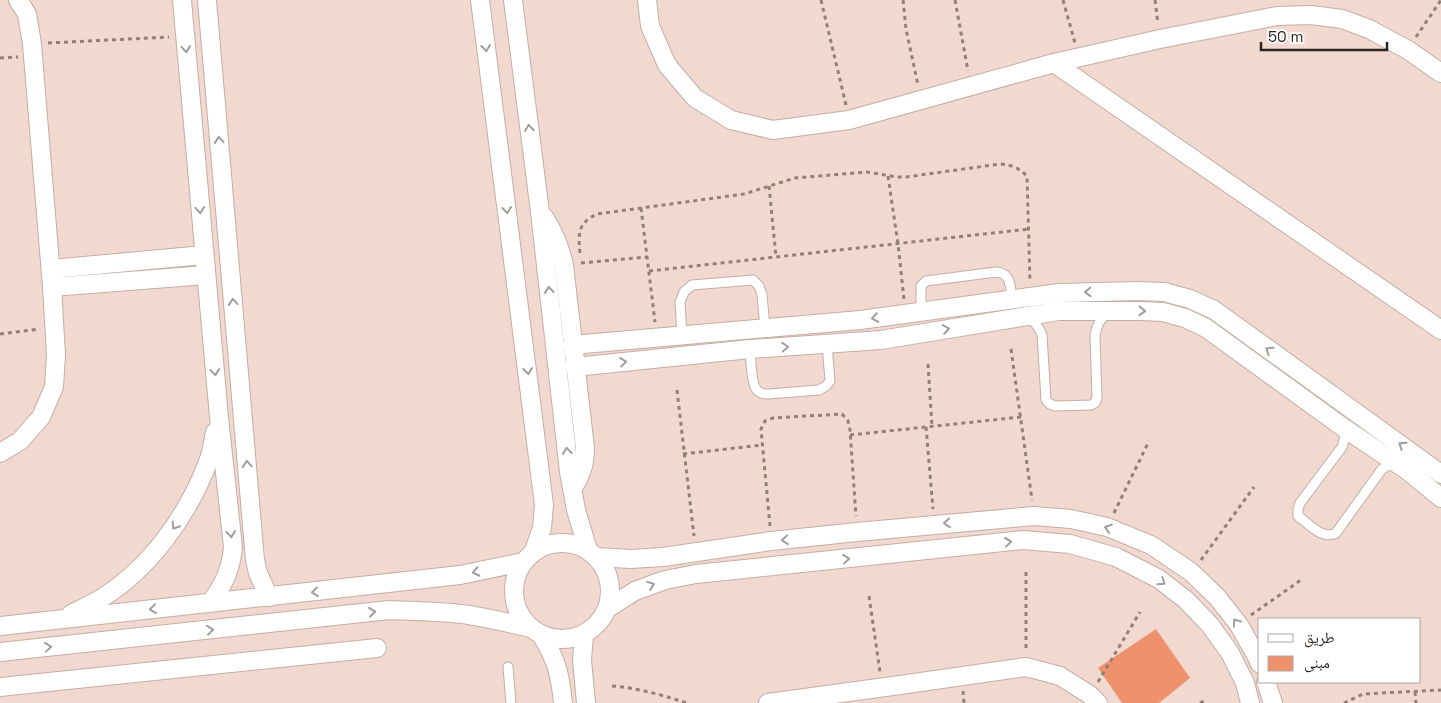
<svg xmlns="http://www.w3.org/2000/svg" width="1441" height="703" viewBox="0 0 1441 703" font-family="'Space Grotesk','Noto Naskh Arabic',sans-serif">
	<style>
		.building { fill: #ee926e }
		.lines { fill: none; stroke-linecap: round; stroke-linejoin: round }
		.lane-casing { stroke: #c4ada4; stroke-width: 11 }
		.street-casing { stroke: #c4ada4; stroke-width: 20 }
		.path { stroke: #91807a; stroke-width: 3; stroke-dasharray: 4 4; stroke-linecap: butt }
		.lane { stroke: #fff; stroke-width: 9 }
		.street { stroke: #fff; stroke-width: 18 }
		.oneway { stroke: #a19d9b }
	</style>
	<rect width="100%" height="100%" fill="#f2d9d0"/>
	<!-- building -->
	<polygon class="building" points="1156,629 1190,678 1159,703 1122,703 1098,668"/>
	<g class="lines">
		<!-- lane casing -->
		<g class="lane-casing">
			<g id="lane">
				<path d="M921 312V286L926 281 996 272C1012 273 1010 287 1012 300"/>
				<path d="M1026 317C1035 321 1038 326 1042 335L1046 400 1050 404 1055 406 1091 405 1095 403 1097 398 1095 335C1097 325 1100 319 1108 312"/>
				<polyline points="682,336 680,302 684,292 692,285 753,280 759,286 762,295 765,328"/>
				<path d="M750 349C751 358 751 384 757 390 759 393 764 394 768 394L819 390 826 386 830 381 827 344"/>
				<path d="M1344 428C1346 435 1345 440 1342 447L1300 503 1298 509V516C1309 524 1322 540 1336 533L1382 469 1389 465 1396 464"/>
				<polyline points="508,667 511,703"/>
			</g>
		</g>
		<!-- street casing -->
		<g class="street-casing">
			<g id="street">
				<path d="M182 0 219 417 233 547C231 569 224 585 210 603"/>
				<polyline points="207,0 255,560 258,573 269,597"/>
				<polyline points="480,0 544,505 542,528 534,551"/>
				<polyline points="513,0 540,212 569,472 576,510 588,550"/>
				<polyline points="647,0 650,26 667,65 695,98 731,120 773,130 849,120 1054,63 1160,39 1277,16 1311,15 1342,19 1369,29 1408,50 1441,73"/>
				<polyline points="1054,63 1441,330"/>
				<path d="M544 217C554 232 560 247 564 265L585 448C585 465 581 476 572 489"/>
				<polyline points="51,269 204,255"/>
				<polyline points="52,287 206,275"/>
				<polyline points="572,345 860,320 1059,293 1138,291 1164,292 1190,299 1214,310 1441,474"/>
				<polyline points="575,367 750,349 881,340 1058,311 1140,311 1163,312 1185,318 1206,328 1344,428 1408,471 1441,498"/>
				<polyline points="0,453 20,441 41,417 54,387 56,355 52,287 32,44 27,14 18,0"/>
				<circle cx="562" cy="591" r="48"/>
				<polyline points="597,557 631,559 663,557 771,541 857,532 1034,516 1071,519 1107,527 1151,545 1191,572 1217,597 1239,625 1257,657 1260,664"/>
				<polyline points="608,608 635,591 665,580 696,574 1023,540 1070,544 1116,557 1159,579 1186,600 1210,625 1230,653 1245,683 1250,703"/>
				<path d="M71 614C81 609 92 604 102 598 151 567 188 515 208 462 212 452 213 441 215 432"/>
				<polyline points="0,626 460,575 523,562"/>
				<polyline points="584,635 582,660 586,703"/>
				<path d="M542 636C557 661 560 674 563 703"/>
				<path d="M0 652 389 610C413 611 438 611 462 614 485 617 508 623 531 628"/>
				<polyline points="1266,682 1273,703"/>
				<polyline points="0,687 377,648"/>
				<polyline points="768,703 900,685 1026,667 1060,676 1090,695 1098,703"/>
			</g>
		</g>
		<!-- path -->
		<g class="path">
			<polyline points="821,0 846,105"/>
			<polyline points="903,0 906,29 918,85"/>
			<polyline points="955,0 968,71"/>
			<polyline points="1063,0 1075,43"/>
			<polyline points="1155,0 1158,24"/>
			<polyline points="1416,37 1441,0"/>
			<polyline points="48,43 169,37"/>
			<polyline points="0,58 18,57"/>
			<polyline points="888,176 898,244 904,299"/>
			<polyline points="769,186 776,257"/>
			<polyline points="641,208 655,322"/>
			<path d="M580 253C578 233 578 223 597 214L744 194 795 178 867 172 897 177H906L1000 164C1012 165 1019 168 1027 176L1030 282"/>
			<polyline points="581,263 647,257"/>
			<polyline points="649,271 1029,229"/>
			<polyline points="0,334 39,329"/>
			<polyline points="1011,349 1032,500"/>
			<polyline points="928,364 932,427"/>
			<polyline points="677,390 694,536"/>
			<polyline points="926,427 933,509"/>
			<polyline points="850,435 1021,417"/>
			<polyline points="683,454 762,445"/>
			<polyline points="1114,513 1149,441"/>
			<polyline points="770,526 761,429 765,421 773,418 842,414 848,421 850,430 856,516"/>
			<polyline points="1201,560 1254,487"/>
			<polyline points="1026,572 1026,651"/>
			<polyline points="869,596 880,672"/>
			<polyline points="1251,615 1301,580"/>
			<polyline points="1098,682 1140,612"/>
			<path d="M612 686C638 688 662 695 687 703"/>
			<polyline points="963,691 964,703"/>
			<polyline points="1415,692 1416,703"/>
			<polyline points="1200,703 1204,701"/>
			<polyline points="1344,703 1363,694 1441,690"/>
		</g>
		<!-- lane -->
		<use href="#lane" class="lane"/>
		<!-- street -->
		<use href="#street" class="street"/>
	</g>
	<!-- one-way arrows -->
	<defs><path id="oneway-chevron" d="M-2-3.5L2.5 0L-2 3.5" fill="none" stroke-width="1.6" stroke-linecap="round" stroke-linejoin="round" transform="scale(1.25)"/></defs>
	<g class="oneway">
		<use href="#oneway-chevron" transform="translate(486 48) rotate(83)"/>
		<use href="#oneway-chevron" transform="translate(186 49) rotate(85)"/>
		<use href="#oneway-chevron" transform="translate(529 128) rotate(-97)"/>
		<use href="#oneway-chevron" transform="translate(219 140) rotate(-95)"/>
		<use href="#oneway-chevron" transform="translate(200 210) rotate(85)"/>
		<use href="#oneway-chevron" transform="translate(507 210) rotate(83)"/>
		<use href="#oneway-chevron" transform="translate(549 290) rotate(-96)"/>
		<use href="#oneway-chevron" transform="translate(1088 292) rotate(178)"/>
		<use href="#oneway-chevron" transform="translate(233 302) rotate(-95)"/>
		<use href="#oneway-chevron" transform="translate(1142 311) rotate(2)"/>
		<use href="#oneway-chevron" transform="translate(875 318) rotate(172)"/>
		<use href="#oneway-chevron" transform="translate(946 329) rotate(-9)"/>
		<use href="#oneway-chevron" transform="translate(785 347) rotate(-4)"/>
		<use href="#oneway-chevron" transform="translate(1269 350) rotate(-145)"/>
		<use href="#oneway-chevron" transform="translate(623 362) rotate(-6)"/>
		<use href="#oneway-chevron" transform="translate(528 371) rotate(83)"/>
		<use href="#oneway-chevron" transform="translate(215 372) rotate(85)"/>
		<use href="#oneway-chevron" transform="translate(1402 445) rotate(-145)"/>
		<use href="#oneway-chevron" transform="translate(567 451) rotate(-96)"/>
		<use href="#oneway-chevron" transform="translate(247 464) rotate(-95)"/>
		<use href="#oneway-chevron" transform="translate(947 523) rotate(175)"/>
		<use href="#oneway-chevron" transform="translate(175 526) rotate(123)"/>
		<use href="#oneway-chevron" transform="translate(1108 528) rotate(-162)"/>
		<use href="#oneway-chevron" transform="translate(231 534) rotate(84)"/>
		<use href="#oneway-chevron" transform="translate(785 540) rotate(174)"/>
		<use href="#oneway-chevron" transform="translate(1008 542) rotate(-6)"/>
		<use href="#oneway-chevron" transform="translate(846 559) rotate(-6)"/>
		<use href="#oneway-chevron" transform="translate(476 572) rotate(168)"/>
		<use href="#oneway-chevron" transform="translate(1162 582) rotate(35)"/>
		<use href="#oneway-chevron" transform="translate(651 585) rotate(-21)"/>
		<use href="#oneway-chevron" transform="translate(315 592) rotate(173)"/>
		<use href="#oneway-chevron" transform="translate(153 609) rotate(174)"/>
		<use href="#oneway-chevron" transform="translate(372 612) rotate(-6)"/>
		<use href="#oneway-chevron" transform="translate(1236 622) rotate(-126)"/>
		<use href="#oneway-chevron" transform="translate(210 630) rotate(-6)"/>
		<use href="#oneway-chevron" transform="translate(48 647) rotate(-6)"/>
	</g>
	<!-- legend -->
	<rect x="1258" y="618" width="162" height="65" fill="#ffffff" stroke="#aba8a6"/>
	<rect x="1268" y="634" width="25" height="8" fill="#ffffff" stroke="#aba8a6"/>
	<text x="1304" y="643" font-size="15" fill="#2e2521">طريق</text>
	<rect x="1268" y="656" width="25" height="15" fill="#ee926e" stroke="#aba8a6"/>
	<text x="1304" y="668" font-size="15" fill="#2e2521">مبنى</text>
	<!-- scale -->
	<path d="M1261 42v8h126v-8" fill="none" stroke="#2e2521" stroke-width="2.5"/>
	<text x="1268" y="42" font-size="15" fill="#2e2521" stroke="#ffffff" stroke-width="4" paint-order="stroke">50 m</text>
</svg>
